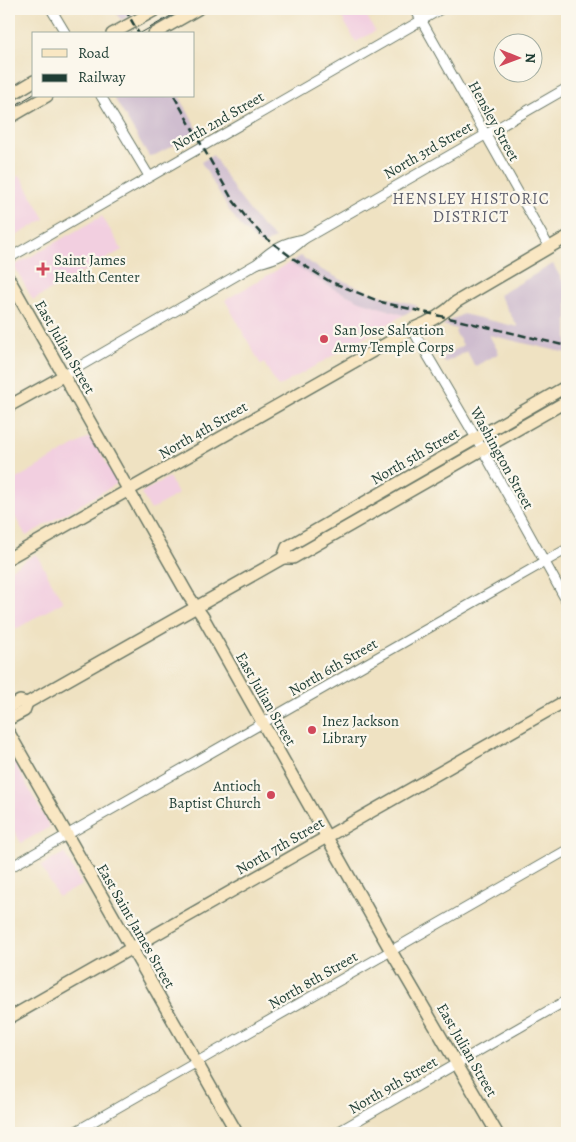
<svg xmlns="http://www.w3.org/2000/svg" width="576" height="1142" viewBox="0 0 576 1142" font-family="Alegreya,serif">
	<style>
		.built { fill: #f2cfe0 }
		.industrial { fill: #cfbdcf }
		.lines { fill: none; stroke-linecap: round; stroke-linejoin: round }
		.street-casing { stroke: #687766; stroke-width: 11 }
		.secondary-casing { stroke: #687766; stroke-width: 14 }
		.street { stroke: #fff; stroke-width: 9 }
		.secondary { stroke: #f9e7c3; stroke-width: 11 }
		.tram { stroke: #1f3d34; stroke-width: 1 }
		.rail { stroke: #1f3d34; stroke-width: 2.5; stroke-dasharray: 8 4; stroke-linecap: butt }
		.poi-dot { fill: #d1495b; stroke: #fbf7ec; stroke-width: 2 }
		.labels { text-anchor: middle; stroke-width: 4.5; stroke-linejoin: round; paint-order: stroke }
		.street-label { font-size: 15px; fill: #1f3d34; stroke: #fbf7ec }
		.poi-label { font-size: 15px; fill: #1f3d34; stroke: #fbf7ec; text-anchor: start }
		.neighbourhood-label { font-size: 16px; letter-spacing: 1px; fill: #5e5f6d; stroke: #fbf7ec }
	</style>
	<rect width="100%" height="100%" fill="#fbf7ec"/>
	<filter id="ink" filterUnits="userSpaceOnUse"><feTurbulence type="fractalNoise" baseFrequency=".02" numOctaves="2"/><feDisplacementMap in="SourceGraphic" scale="10" xChannelSelector="R" yChannelSelector="G"/><feConvolveMatrix kernelMatrix="1 2 1 2 8 2 1 2 1" color-interpolation-filters="sRGB"/></filter>
	<filter id="wash" filterUnits="userSpaceOnUse"><feTurbulence type="fractalNoise" baseFrequency=".0096" numOctaves="4" result="noise"/><feDisplacementMap in="SourceGraphic" scale="20" xChannelSelector="R" yChannelSelector="G"/><feGaussianBlur stdDeviation="1.12" result="paint"/><feColorMatrix in="noise" values="0 0 0 0 0 0 0 0 0 0 0 0 0 0 0 0 0 1.4 0 .05"/><feComposite in="paint" operator="in"/></filter>
	<g filter="url(#wash)">
		<rect width="100%" height="100%" fill="#efe2c2"/>
		<!-- built -->
		<g class="built">
			<polygon points="337,9 363,9 375,31 356,42"/>
			<polygon points="20,175 45,219 9,240 9,181"/>
			<polygon points="102,216 122,250 33,300 14,266"/>
			<polygon points="289,263 332,288 361,301 404,315 278,387 264,363 261,365 225,300"/>
			<polygon points="91,436 118,483 26,536 9,506 9,483"/>
			<polygon points="169,477 178,494 151,510 141,493"/>
			<polygon points="36,554 63,602 9,633 9,570"/>
			<polygon points="9,753 50,827 21,843 9,822"/>
			<polygon points="64,853 82,885 58,897 41,866"/>
		</g>
		<!-- industrial -->
		<g class="industrial">
			<polygon points="114,9 135,9 137,12 121,20"/>
			<polygon points="113,96 179,96 199,132 155,155 149,156"/>
			<polygon points="213,155 237,194 260,224 275,238 262,246 242,228 229,210 201,162"/>
			<polygon points="301,256 318,268 344,281 370,292 418,306 404,315 360,301 332,288 289,263"/>
			<polygon points="553,264 567,289 567,353 489,335 499,353 475,367 467,351 445,363 442,358 463,345 455,332 457,329 442,325 463,314 518,327 499,295"/>
		</g>
	</g>
	<g filter="url(#ink)">
		<g class="lines">
			<!-- street casing -->
			<g class="street-casing">
				<g id="street">
					<polyline points="51,9 66,34"/>
					<polyline points="415,9 549,247"/>
					<polyline points="101,96 149,176"/>
					<polyline points="9,258 441,9"/>
					<path d="M258 263C277 259 290 252 304 239L567 88"/>
					<polyline points="412,329 476,438 567,602"/>
					<path d="M63 376 258 263C272 249 284 242 304 239"/>
					<polyline points="9,868 567,549"/>
					<polyline points="73,1133 567,850"/>
					<polyline points="336,1133 567,1000"/>
				</g>
			</g>
			<!-- secondary casing -->
			<g class="secondary-casing">
				<g id="secondary">
					<polyline points="112,34 157,9"/>
					<polyline points="154,34 198,9"/>
					<polyline points="9,96 34,81"/>
					<polyline points="9,118 47,96"/>
					<polyline points="9,279 188,595 203,617 391,951 497,1133"/>
					<polyline points="9,406 63,376"/>
					<path d="M9 558 412 329C428 323 443 315 456 302L567 237"/>
					<polyline points="283,558 287,547 567,386"/>
					<polyline points="9,707 20,701 27,703"/>
					<polyline points="9,719 24,711 27,703 283,558 293,558 567,401"/>
					<polyline points="9,733 237,1133"/>
					<polyline points="9,1018 567,700"/>
				</g>
			</g>
			<!-- street -->
			<use href="#street" class="street"/>
			<!-- secondary -->
			<use href="#secondary" class="secondary"/>
			<!-- tram -->
			<g class="tram">
				<polyline points="139,34 183,9"/>
				<polyline points="9,109 34,94"/>
			</g>
			<!-- rail -->
			<g class="rail">
				<polyline points="125,9 139,34"/>
				<polyline points="174,96 232,199 245,216 262,235 294,259 329,281 381,302 567,346"/>
			</g>
		</g>
	</g>
	<!-- markers -->
	<g class="poi-dot">
		<path d="M40.5 261.5h5v5h5v5h-5v5h-5v-5h-5v-5h5z"/>
		<circle cx="324" cy="339" r="5"/>
		<circle cx="312" cy="730" r="5"/>
		<circle cx="271" cy="795" r="5"/>
	</g>
	<g class="labels">
		<!-- street labels -->
		<g class="street-label">
			<text transform="translate(218 121) rotate(-30)" y="5">North 2nd Street</text>
			<text transform="translate(494 121) rotate(61)" y="5">Hensley Street</text>
			<text transform="translate(428 150) rotate(-30)" y="5">North 3rd Street</text>
			<text transform="translate(65 347) rotate(60)" y="5">East Julian Street</text>
			<text transform="translate(203 430) rotate(-30)" y="5">North 4th Street</text>
			<text transform="translate(415 456) rotate(-30)" y="5">North 5th Street</text>
			<text transform="translate(502 458) rotate(61)" y="5">Washington Street</text>
			<text transform="translate(333 667) rotate(-30)" y="5">North 6th Street</text>
			<text transform="translate(266 699) rotate(60)" y="5">East Julian Street</text>
			<text transform="translate(280 846) rotate(-30)" y="5">North 7th Street</text>
			<text transform="translate(136 926) rotate(60)" y="5">East Saint James Street</text>
			<text transform="translate(313 980) rotate(-30)" y="5">North 8th Street</text>
			<text transform="translate(467 1050) rotate(60)" y="5">East Julian Street</text>
			<text transform="translate(393 1085) rotate(-30)" y="5">North 9th Street</text>
		</g>
		<!-- poi labels -->
		<g class="poi-label">
			<text x="54" y="265">Saint James<tspan x="54" dy="17">Health Center</tspan></text>
			<text x="334" y="335">San Jose Salvation<tspan x="334" dy="17">Army Temple Corps</tspan></text>
			<text x="322" y="726">Inez Jackson<tspan x="322" dy="17">Library</tspan></text>
			<text x="261" y="791" text-anchor="end">Antioch<tspan x="261" dy="17">Baptist Church</tspan></text>
		</g>
		<!-- neighbourhood labels -->
		<g class="neighbourhood-label">
			<text x="471" y="204">HENSLEY HISTORIC<tspan x="471" dy="18">DISTRICT</tspan></text>
		</g>
	</g>
	<!-- margin -->
	<rect width="576" height="1142" fill="none" stroke="#fbf7ec" stroke-width="30"/>
	<!-- legend -->
	<rect x="32" y="32" width="162" height="65" fill="#fbf7ec" stroke="#a3ada2"/>
	<rect x="42" y="49" width="25" height="8" fill="#f9e7c3" stroke="#a3ada2"/>
	<text x="78" y="58" font-size="15" fill="#1f3d34">Road</text>
	<rect x="42" y="74" width="25" height="8" fill="#1f3d34" stroke="#a3ada2"/>
	<text x="78" y="82" font-size="15" fill="#1f3d34">Railway</text>
	<!-- north arrow -->
	<g transform="translate(518 58) rotate(91)"><circle r="24" fill="#fbf7ec" stroke="#a3ada2"/>
	<path d="M0-4L9 19L0 12L-9 19Z" fill="#d1495b"/>
	<text y="-8" font-size="14" font-weight="bold" text-anchor="middle" fill="#1f3d34">N</text>
	</g>
</svg>
